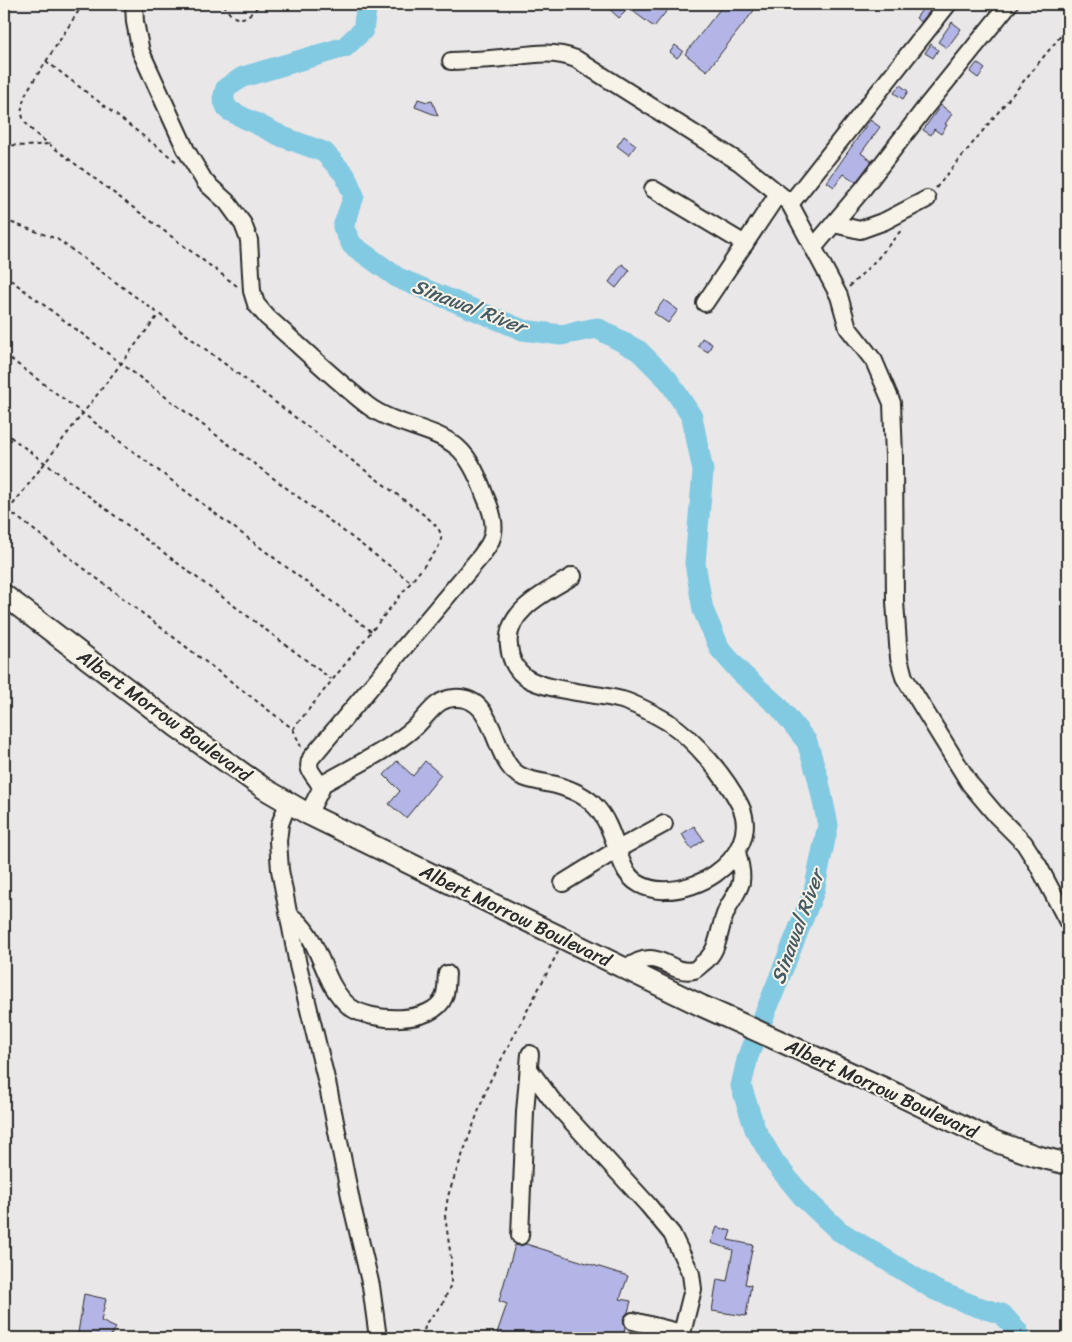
<svg xmlns="http://www.w3.org/2000/svg" width="1072" height="1342" viewBox="0 0 1072 1342" font-family="Sriracha,sans-serif">
	<style>
		.lines { fill: none; stroke-linecap: round; stroke-linejoin: round }
		.river { stroke: #82c9e2; stroke-width: 21 }
		.building { fill: #b3b5e7; stroke: #2b2b2b }
		.minor-casing { stroke: #2b2b2b; stroke-width: 20 }
		.major-casing { stroke: #2b2b2b; stroke-width: 24 }
		.path { stroke: #2b2b2b; stroke-width: 2; stroke-dasharray: 4 4; stroke-linecap: butt }
		.minor { stroke: #f7f3e8; stroke-width: 16 }
		.major { stroke: #f7f3e8; stroke-width: 20 }
		.labels { text-anchor: middle; stroke-width: 4; stroke-linejoin: round; paint-order: stroke }
		.street-label { font-size: 19px; fill: #2b2b2b; stroke: #f7f3e8 }
		.water-label { font-size: 20px; font-style: italic; fill: #455a62; stroke: #f7f3e8 }
	</style>
	<rect width="100%" height="100%" fill="#e9e7e8"/>
	<filter id="ink" filterUnits="userSpaceOnUse"><feTurbulence type="fractalNoise" baseFrequency=".02" numOctaves="2"/><feDisplacementMap in="SourceGraphic" scale="10" xChannelSelector="R" yChannelSelector="G"/><feConvolveMatrix kernelMatrix="1 2 1 2 8 2 1 2 1" color-interpolation-filters="sRGB"/></filter>
	<g filter="url(#ink)">
		<g class="lines">
			<!-- river -->
			<polyline class="river" points="367,4 363,30 345,47 243,77 226,88 223,99 228,110 283,137 324,152 345,175 354,196 343,227 352,245 398,278 523,330 561,335 597,328 639,351 668,380 692,417 703,471 695,563 703,610 720,649 741,673 780,708 807,742 818,778 828,825 814,891 748,1056 741,1086 755,1129 775,1163 803,1197 839,1231 935,1290 975,1306 1002,1314 1018,1332 1020,1338"/>
		</g>
		<!-- building -->
		<g class="building">
			<polygon points="604,4 618,4 626,11 619,18"/>
			<polygon points="635,4 672,4 654,27 630,9"/>
			<polygon points="724,4 759,4 707,71 685,54"/>
			<polygon points="924,7 930,11 921,22 916,18"/>
			<polygon points="952,22 961,29 947,48 938,42"/>
			<polygon points="931,44 938,50 933,58 925,53"/>
			<polygon points="675,45 683,51 677,58 670,52"/>
			<polygon points="977,63 985,69 978,78 970,72"/>
			<polygon points="900,85 908,91 903,99 894,93"/>
			<polygon points="418,99 427,102 432,101 438,116 415,107"/>
			<polygon points="941,105 952,114 945,124 947,125 941,134 934,129 931,135 923,130"/>
			<polygon points="870,120 880,127 861,153 872,161 856,182 844,174 834,187 827,182"/>
			<polygon points="624,136 636,145 629,155 617,146"/>
			<polygon points="622,264 630,270 616,288 609,282"/>
			<polygon points="664,300 678,310 668,323 654,313"/>
			<polygon points="702,338 712,344 708,352 698,346"/>
			<polygon points="397,761 413,776 425,761 441,775 406,818 389,804 400,791 384,775"/>
			<polygon points="694,826 704,840 691,849 682,834"/>
			<polygon points="717,1227 731,1231 728,1240 753,1245 745,1284 751,1285 746,1316 712,1311 717,1279 727,1281 733,1250 711,1243"/>
			<polygon points="526,1244 628,1276 620,1299 631,1301 628,1312 623,1319 625,1327 623,1338 514,1338 497,1333 507,1304 499,1301 515,1245 520,1246"/>
			<polygon points="84,1294 106,1299 101,1321 116,1328 109,1338 89,1338 78,1333"/>
		</g>
		<g class="lines">
			<!-- minor casing -->
			<g class="minor-casing">
				<g id="minor">
					<path d="M134 4 135 22 141 52 186 150 205 182 227 202 243 224 249 240 252 291 256 304 267 317C300 346 333 378 367 405 394 426 431 426 457 447 471 459 479 479 485 496 491 509 497 527 491 540 489 546 484 551 481 556L311 758C304 772 319 777 321 789L308 814"/>
					<path d="M451 61C468 60 485 60 502 58 528 55 551 49 576 59L739 162 784 198 790 204 839 296 848 328 874 361 892 403 894 457 895 602 899 658 904 677 970 784 997 816 1024 843 1038 865 1068 922"/>
					<polyline points="653,189 745,244"/>
					<polyline points="790,204 948,4"/>
					<polyline points="834,224 860,230 885,221 927,199"/>
					<polyline points="813,248 862,190 925,108 1009,4"/>
					<polyline points="705,303 778,194"/>
					<path d="M321 785C352 767 388 751 415 727 428 716 435 699 454 698 492 695 492 745 510 767 520 781 541 781 556 785 570 789 585 795 595 806 610 821 615 846 623 865 638 902 689 892 715 874 738 858 753 831 740 805 726 777 694 739 668 722 656 715 635 704 622 700 596 693 545 691 525 677 515 669 510 658 509 646 504 611 548 591 573 576"/>
					<polyline points="288,803 280,824 278,841 280,870 298,965 328,1087 352,1206 371,1286 378,1338"/>
					<polyline points="563,883 618,849 664,824"/>
					<path d="M289 915C322 935 320 983 350 1007 370 1022 433 1025 444 997 447 990 446 981 447 974"/>
					<path d="M626 969C659 943 668 976 694 970 697 969 700 965 703 963 720 950 718 930 726 912 730 901 738 894 741 882 743 872 739 861 737 852"/>
					<polyline points="529,1069 552,1100 648,1205 672,1234 691,1274 693,1289 682,1333 685,1338"/>
					<polyline points="520,1236 525,1112 530,1054"/>
					<polyline points="633,1321 682,1333"/>
				</g>
			</g>
			<!-- major casing -->
			<g class="major-casing">
				<polyline id="major" points="4,595 177,727 265,789 308,814 702,1006 886,1089 994,1141 1036,1156 1068,1164"/>
			</g>
			<!-- path -->
			<g class="path">
				<path d="M83 4 27 91C18 113 20 119 37 135L237 286"/>
				<path d="M224 4C234 26 247 20 260 4"/>
				<polyline points="46,61 177,162"/>
				<path d="M4 143C18 148 33 145 48 144"/>
				<polyline points="936,188 1068,27"/>
				<path d="M4 220 57 239 159 314 428 518C440 529 446 535 436 551L293 729 4 507"/>
				<polyline points="4,275 411,582"/>
				<polyline points="849,287 878,258 903,228"/>
				<polyline points="4,354 371,631"/>
				<polyline points="4,432 331,679"/>
				<polyline points="8,511 159,314"/>
				<polyline points="293,729 301,747"/>
				<polyline points="422,1338 426,1323 443,1303 451,1284 451,1258 445,1216 448,1196 455,1175 488,1085 558,952"/>
			</g>
			<!-- minor -->
			<use href="#minor" class="minor"/>
			<!-- major -->
			<use href="#major" class="major"/>
		</g>
	</g>
	<g class="labels">
		<!-- street labels -->
		<g class="street-label">
			<text transform="translate(165 715) rotate(36)" y="7">Albert Morrow Boulevard</text>
			<text transform="translate(516 915) rotate(26)" y="7">Albert Morrow Boulevard</text>
			<text transform="translate(882 1088) rotate(25)" y="7">Albert Morrow Boulevard</text>
		</g>
		<!-- water labels -->
		<g class="water-label">
			<text transform="translate(469 306) rotate(21)" y="7">Sinawal River</text>
			<text transform="translate(797 927) rotate(-70)" y="7">Sinawal River</text>
		</g>
	</g>
	<!-- margin -->
	<rect width="1072" height="1342" fill="none" stroke="#f7f3e8" stroke-width="20"/>
	<rect x="10" y="10" width="1052" height="1322" fill="none" stroke="#2b2b2b" stroke-width="2" filter="url(#ink)"/>
</svg>
